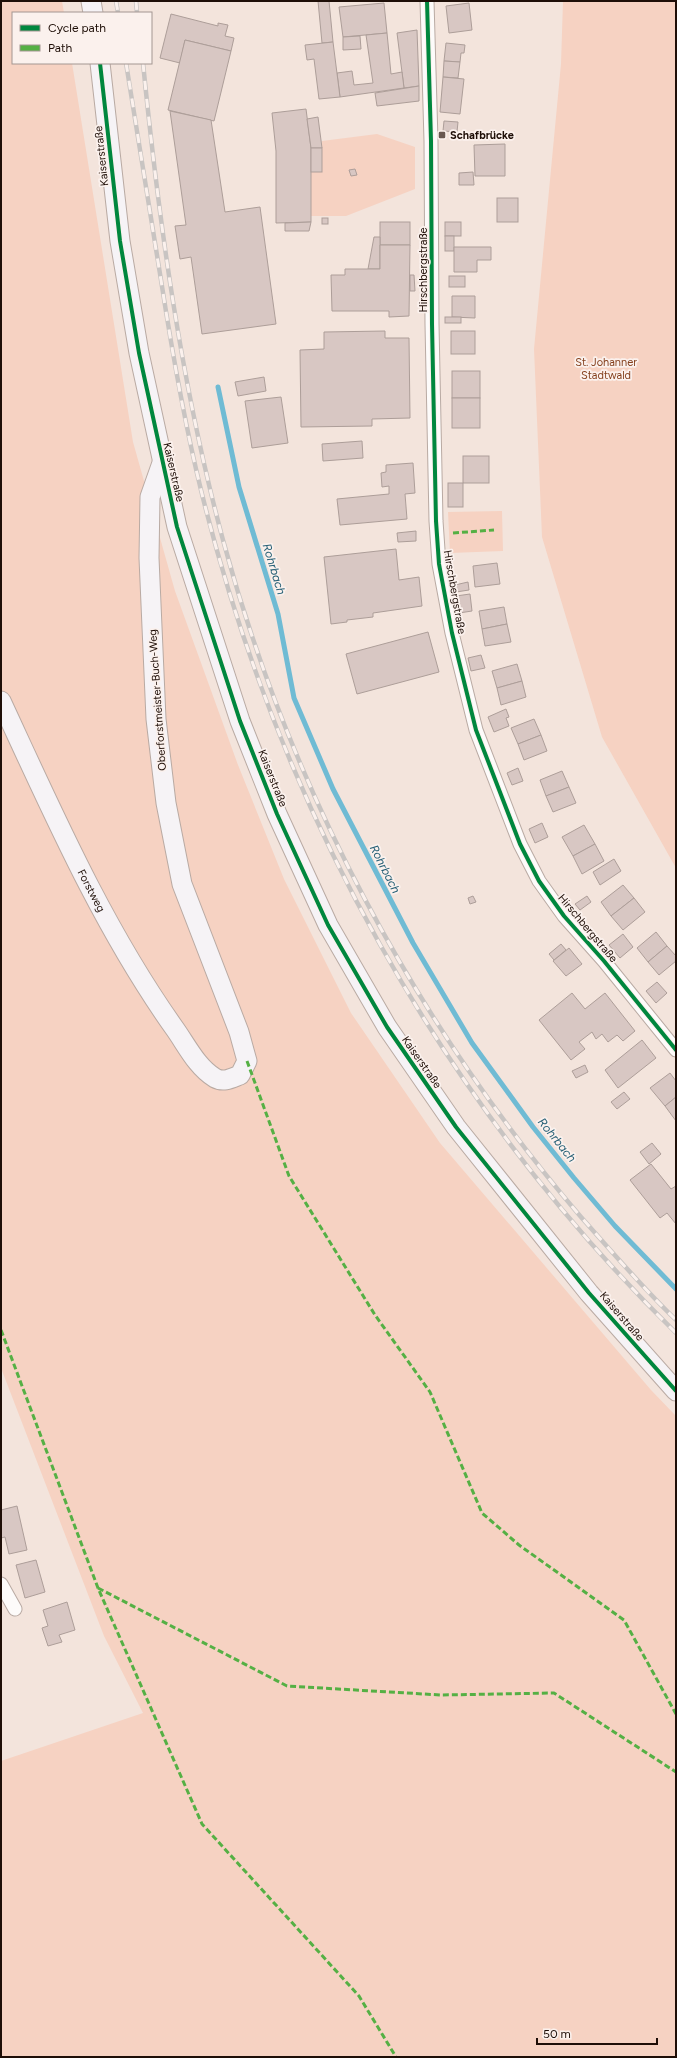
<svg xmlns="http://www.w3.org/2000/svg" width="677" height="2058" viewBox="0 0 677 2058" font-family="Figtree,sans-serif">
	<style>
		.green { fill: #f6d2c2 }
		.lines { fill: none; stroke-linecap: round; stroke-linejoin: round }
		.stream { stroke: #6fbbd4; stroke-width: 5 }
		.building { fill: #d8c7c3; stroke: #ad9e99 }
		.street-casing { stroke: #b9aaa3; stroke-width: 15 }
		.secondary-casing { stroke: #b9aaa3; stroke-width: 21 }
		.street { stroke: #fdfbfa; stroke-width: 13 }
		.secondary { stroke: #f6f3f6; stroke-width: 19 }
		.rail-casing { stroke: #c8c4c2; stroke-width: 4.5 }
		.rail { stroke: #fbf1ed; stroke-width: 3; stroke-dasharray: 9; stroke-linecap: butt }
		.quiet { stroke: #55b044; stroke-width: 3; stroke-dasharray: 6 3; stroke-linecap: butt }
		.cycleway-casing { stroke: #fbf1ed; stroke-width: 6 }
		.cycleway { stroke: #00873e; stroke-width: 4 }
		.poi-dot { fill: #695952; stroke: #fbf1ed; stroke-width: 1.5 }
		.labels { text-anchor: middle; stroke-width: 3.5; stroke-linejoin: round; paint-order: stroke }
		.poi-label { font-size: 11px; font-weight: bold; fill: #1e0e07; stroke: #fbf1ed; text-anchor: start }
		.street-label { font-size: 11px; fill: #1e0e07; stroke: #fbf1ed }
		.park-label { font-size: 11px; fill: #85411e; stroke: #fbf1ed }
		.water-label { font-size: 12px; font-style: italic; fill: #255f75; stroke: #fbf1ed }
	</style>
	<rect width="100%" height="100%" fill="#f3e4dc"/>
	<!-- green -->
	<g class="green">
		<polygon points="1,1 62,1 64,13 13,13 13,63 72,63 133,442 175,591 238,765 284,879 351,1013 440,1143 651,1390 676,1416 676,2057 1,2057 1,1761 143,1713 104,1636 1,1368"/>
		<polygon points="563,1 676,1 676,868 602,737 542,537 534,349 561,64"/>
		<polygon points="377,134 415,147 415,189 346,216 311,216 311,172 322,172 322,141"/>
		<polygon points="502,511 503,551 450,553 448,512"/>
	</g>
	<g class="lines">
		<!-- stream -->
		<polyline class="stream" points="218,387 239,487 278,614 294,698 333,789 413,943 472,1043 533,1127 574,1178 615,1226 676,1289"/>
	</g>
	<!-- building -->
	<g class="building">
		<polygon points="318,1 329,1 333,42 322,43"/>
		<polygon points="384,3 387,33 343,37 339,7"/>
		<polygon points="469,3 472,30 449,33 446,6"/>
		<polygon points="171,14 218,26 218,23 228,25 225,36 234,38 231,51 185,40 180,63 160,58"/>
		<polygon points="417,30 419,86 404,88 397,33"/>
		<polygon points="387,33 391,74 402,72 404,88 340,97 337,73 352,71 354,85 373,83 366,35"/>
		<polygon points="360,36 361,49 343,50 343,37"/>
		<polygon points="185,40 231,51 214,121 168,110"/>
		<polygon points="333,42 340,97 319,99 314,59 307,60 305,45"/>
		<polygon points="446,43 465,45 464,53 461,53 460,62 444,61"/>
		<polygon points="444,61 460,62 458,78 443,77"/>
		<polygon points="443,77 464,79 460,114 440,112"/>
		<polygon points="419,86 419,101 377,106 375,93"/>
		<polygon points="306,109 311,148 311,222 276,223 276,151 272,113"/>
		<polygon points="170,111 211,120 225,212 260,207 276,324 202,334 191,257 180,259 175,226 186,225"/>
		<polygon points="318,117 322,148 311,148 307,119"/>
		<polygon points="444,121 458,122 457,132 443,131"/>
		<polygon points="505,144 505,176 475,176 474,145"/>
		<rect x="311" y="148" width="11" height="24"/>
		<polygon points="355,169 357,175 351,176 349,170"/>
		<polygon points="473,172 474,185 459,185 459,173"/>
		<rect x="497" y="198" width="21" height="24"/>
		<rect x="322" y="218" width="6" height="6"/>
		<polygon points="311,222 309,231 285,231 285,223"/>
		<rect x="380" y="222" width="30" height="23"/>
		<rect x="445" y="222" width="16" height="14"/>
		<rect x="445" y="236" width="9" height="15"/>
		<polygon points="374,237 380,237 380,269 368,269"/>
		<polygon points="380,245 410,245 409,316 389,317 389,311 332,311 331,275 345,275 345,269 380,269"/>
		<polygon points="454,247 491,247 491,260 477,260 477,272 454,272"/>
		<polygon points="410,275 414,275 415,291 410,291"/>
		<rect x="449" y="276" width="16" height="11"/>
		<polygon points="452,296 475,296 475,318 452,317"/>
		<rect x="445" y="317" width="16" height="6"/>
		<polygon points="385,331 385,338 409,338 410,418 372,419 372,426 301,427 300,350 324,349 324,332"/>
		<rect x="451" y="331" width="24" height="23"/>
		<rect x="452" y="371" width="28" height="27"/>
		<polygon points="264,377 266,391 238,396 235,382"/>
		<polygon points="281,397 288,443 252,448 245,401"/>
		<rect x="452" y="398" width="28" height="30"/>
		<polygon points="362,441 363,458 323,461 322,444"/>
		<rect x="463" y="456" width="26" height="27"/>
		<polygon points="413,463 415,493 405,494 407,519 340,525 337,499 389,494 389,486 382,487 381,473 386,472 386,465"/>
		<rect x="448" y="483" width="15" height="24"/>
		<polygon points="416,531 416,541 398,542 397,533"/>
		<polygon points="396,549 399,580 419,577 422,606 373,613 373,617 347,620 347,622 331,624 324,557"/>
		<polygon points="497,563 500,584 475,587 473,566"/>
		<polygon points="468,582 469,590 456,592 455,585"/>
		<polygon points="470,594 472,611 459,613 456,596"/>
		<polygon points="504,607 507,624 482,629 479,611"/>
		<polygon points="507,624 511,642 485,646 482,629"/>
		<polygon points="428,632 439,672 357,694 346,654"/>
		<polygon points="481,655 485,668 471,671 468,658"/>
		<polygon points="517,664 522,681 497,688 492,671"/>
		<polygon points="522,681 526,697 501,705 497,688"/>
		<polygon points="506,709 509,717 506,718 509,726 494,732 488,717"/>
		<polygon points="534,719 541,735 518,744 511,728"/>
		<polygon points="541,735 547,751 524,760 518,744"/>
		<polygon points="518,768 523,781 512,785 507,773"/>
		<polygon points="562,771 569,787 546,796 540,780"/>
		<polygon points="569,787 576,803 553,812 546,796"/>
		<polygon points="542,823 548,837 535,843 529,829"/>
		<polygon points="584,825 595,844 573,856 562,837"/>
		<polygon points="595,844 604,861 582,874 573,856"/>
		<polygon points="614,859 621,871 600,885 593,872"/>
		<polygon points="623,885 634,898 611,916 601,902"/>
		<polygon points="473,896 476,902 470,904 468,898"/>
		<polygon points="587,896 591,902 580,910 575,904"/>
		<polygon points="634,898 645,912 623,930 611,916"/>
		<polygon points="656,932 667,946 648,962 637,948"/>
		<polygon points="623,934 633,947 620,958 609,945"/>
		<polygon points="561,944 566,950 554,960 549,954"/>
		<polygon points="667,946 676,956 676,961 659,975 648,962"/>
		<polygon points="569,948 582,964 566,976 553,961"/>
		<polygon points="657,982 667,993 656,1003 646,991"/>
		<polygon points="572,993 585,1009 605,993 635,1031 623,1041 617,1035 608,1042 602,1034 596,1039 592,1032 579,1042 585,1049 571,1060 539,1020"/>
		<polygon points="642,1040 656,1058 618,1088 605,1070"/>
		<polygon points="585,1065 588,1072 576,1078 572,1071"/>
		<polygon points="670,1073 676,1081 676,1097 665,1106 650,1088"/>
		<polygon points="624,1092 630,1099 617,1109 611,1102"/>
		<polygon points="676,1097 676,1121 665,1106"/>
		<polygon points="652,1143 661,1154 649,1164 640,1152"/>
		<polygon points="651,1164 671,1189 676,1186 676,1224 667,1213 660,1218 630,1180"/>
		<polygon points="17,1506 27,1550 9,1554 5,1537 1,1538 1,1510"/>
		<polygon points="36,1560 45,1592 25,1598 16,1565"/>
		<polygon points="67,1602 75,1630 59,1635 62,1642 48,1646 42,1628 48,1626 43,1610"/>
	</g>
	<g class="lines">
		<!-- street casing -->
		<g class="street-casing">
			<g id="street">
				<polyline points="427,1 431,141 432,324 436,521 439,564 452,633 476,730 520,844 539,881 564,916 604,961 676,1050"/>
				<polyline points="1,1584 15,1609"/>
			</g>
		</g>
		<!-- secondary casing -->
		<g class="secondary-casing">
			<g id="secondary">
				<polyline points="91,1 93,13"/>
				<polyline points="100,63 120,241 139,353 177,527 240,721 277,814 328,925 387,1027 456,1127 589,1293 676,1391"/>
				<path id="s1" d="M1 701C53 813 103 928 175 1029 187 1046 197 1067 215 1078 224 1083 232 1078 240 1075L247 1061 239 1032 182 884 166 803 156 719 149 558 150 497 162 463"/>
			</g>
		</g>
		<!-- street -->
		<use href="#street" class="street"/>
		<!-- secondary -->
		<use href="#secondary" class="secondary"/>
		<!-- rail casing -->
		<g class="rail-casing">
			<g id="rail">
				<polyline points="116,1 118,13"/>
				<polyline points="136,1 137,13"/>
				<path d="M126 63C138 135 149 208 161 280 172 351 184 421 201 490 279 808 442 1103 676 1333"/>
				<path d="M143 63C159 223 181 384 223 540 290 788 414 1022 581 1217 612 1252 642 1287 676 1320"/>
			</g>
		</g>
		<!-- rail -->
		<use href="#rail" class="rail"/>
		<!-- quiet -->
		<g class="quiet">
			<polyline points="453,533 494,530"/>
			<polyline points="247,1061 289,1176 375,1315 430,1392 482,1513 519,1545 624,1620 676,1714"/>
			<polyline points="1,1330 98,1588 202,1824 359,1996 396,2057"/>
			<polyline points="98,1588 287,1686 441,1695 554,1693 676,1772"/>
		</g>
		<!-- cycleway casing -->
		<g class="cycleway-casing">
			<g id="cycleway">
				<polyline points="427,1 431,141 432,324 436,521 439,564 452,633 476,730 520,844 539,881 564,916 604,961 676,1050"/>
				<polyline points="100,63 120,241 139,353 177,527 240,721 277,814 328,925 387,1027 456,1127 589,1293 676,1391"/>
			</g>
		</g>
		<!-- cycleway -->
		<use href="#cycleway" class="cycleway"/>
	</g>
	<!-- markers -->
	<rect class="poi-dot" x="438" y="131" width="8" height="8" rx="2"/>
	<g class="labels">
		<!-- poi labels -->
		<g class="poi-label">
			<text x="450" y="139">Schafbrücke</text>
		</g>
		<!-- street labels -->
		<g class="street-label">
			<text transform="translate(101 156) rotate(-96)" y="4">Kaiserstraße</text>
			<text transform="translate(423 270) rotate(-90)" y="4">Hirschbergstraße</text>
			<text transform="translate(174 472) rotate(77)" y="4">Kaiserstraße</text>
			<text transform="translate(455 592) rotate(80)" y="4">Hirschbergstraße</text>
			<text transform="translate(157 700) rotate(-94)" y="4">Oberforstmeister-Buch-Weg</text>
			<text transform="translate(273 778) rotate(68)" y="4">Kaiserstraße</text>
			<text dy="4" stroke="none"><textPath href="#s1" startOffset="210">Forstweg</textPath></text>
			<text transform="translate(588 928) rotate(50)" y="4">Hirschbergstraße</text>
			<text transform="translate(422 1062) rotate(55)" y="4">Kaiserstraße</text>
			<text transform="translate(622 1316) rotate(49)" y="4">Kaiserstraße</text>
		</g>
		<!-- park labels -->
		<g class="park-label">
			<text x="606" y="366">St. Johanner<tspan x="606" dy="13">Stadtwald</tspan></text>
		</g>
		<!-- water labels -->
		<g class="water-label">
			<text transform="translate(274 569) rotate(73)" y="4">Rohrbach</text>
			<text transform="translate(385 869) rotate(63)" y="4">Rohrbach</text>
			<text transform="translate(557 1140) rotate(51)" y="4">Rohrbach</text>
		</g>
	</g>
	<!-- border -->
	<rect width="677" height="2058" fill="none" stroke="#1e0e07" stroke-width="4"/>
	<!-- legend -->
	<rect x="12" y="12" width="140" height="52" fill="#fbf1ed" stroke="#a39691"/>
	<rect x="20" y="25" width="20" height="6" fill="#00873e" stroke="#a39691"/>
	<text x="48" y="32" font-size="12" fill="#1e0e07">Cycle path</text>
	<rect x="20" y="45" width="20" height="6" fill="#55b044" stroke="#a39691"/>
	<text x="48" y="52" font-size="12" fill="#1e0e07">Path</text>
	<!-- scale -->
	<path d="M537 2038v6h120v-6" fill="none" stroke="#1e0e07" stroke-width="2"/>
	<text x="543" y="2038" font-size="12" fill="#1e0e07" stroke="#fbf1ed" stroke-width="3" paint-order="stroke">50 m</text>
</svg>
